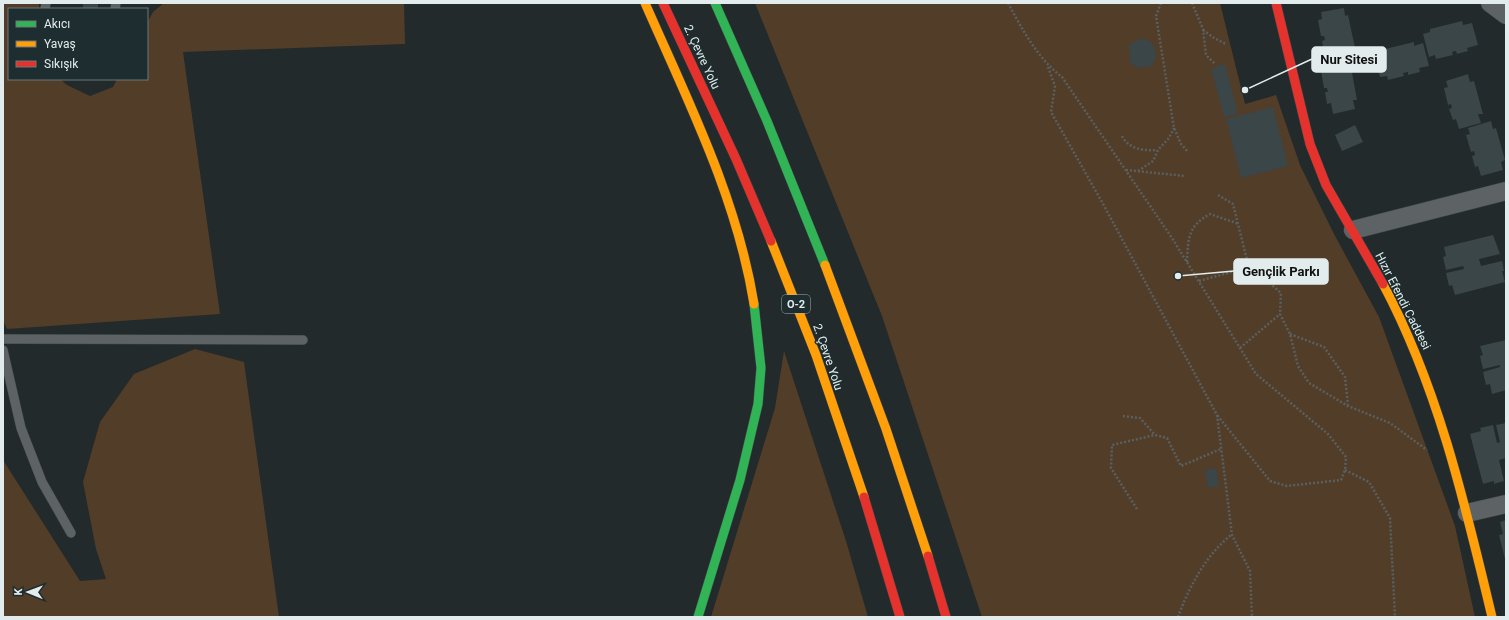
<svg xmlns="http://www.w3.org/2000/svg" width="1509" height="620" viewBox="0 0 1509 620" font-family="Roboto,sans-serif">
	<style>
		.green { fill: #523d28 }
		.building { fill: #3a4647 }
		.lines { fill: none; stroke-linecap: round; stroke-linejoin: round }
		.lane-casing { stroke: #3f4647; stroke-width: 10 }
		.street-casing { stroke: #3f4647; stroke-width: 19 }
		.fast-casing { stroke: #3f4647; stroke-width: 10 }
		.slow-casing { stroke: #3f4647; stroke-width: 10 }
		.jam-casing { stroke: #3f4647; stroke-width: 10 }
		.path { stroke: #596061; stroke-width: 2.5; stroke-dasharray: 2 2; stroke-linecap: butt }
		.lane { stroke: #5d6364; stroke-width: 9 }
		.street { stroke: #5d6364; stroke-width: 18 }
		.fast { stroke: #30b455; stroke-width: 9 }
		.slow { stroke: #ff9f0a; stroke-width: 9 }
		.jam { stroke: #e5322d; stroke-width: 9 }
		.labels { text-anchor: middle; stroke-width: 3; stroke-linejoin: round; paint-order: stroke }
		.shield { fill: #1e2d2f; stroke: #a7b3b4; stroke-width: 1 }
		.shield-label { font-size: 11px; font-weight: bold; fill: #e2eced }
		.street-label { font-size: 12px; fill: #e2eced; stroke: #1e2d2f }
		.leader { fill: none; stroke: #e2eced; stroke-width: 1.5 }
		.callout-dot { fill: #e2eced; stroke: #1e2d2f; stroke-width: 1.5 }
		.callout { fill: #e2eced; stroke: #e2eced; stroke-width: 1.5 }
		.callout-label { font-size: 13px; text-anchor: middle; font-weight: bold; fill: #111 }
	</style>
	<rect width="100%" height="100%" fill="#222a2b"/>
	<!-- green -->
	<g class="green">
		<polygon points="3,3 39,3 39,9 9,9 9,79 60,79 67,85 90,96 113,87 117,79 147,79 147,23 153,12 164,3 404,3 405,44 183,52 220,314 7,329 3,320"/>
		<polygon points="755,3 1220,3 1245,104 1276,95 1300,165 1334,234 1379,317 1455,526 1475,617 982,617 882,316"/>
		<polygon points="195,349 244,362 279,617 3,617 3,460 80,581 106,579 96,549 83,482 100,422 134,374"/>
		<polygon points="784,351 846,541 868,617 711,617 775,408"/>
	</g>
	<!-- building -->
	<g class="building">
		<rect x="83" y="3" width="15" height="6"/>
		<polygon points="1344,8 1345,16 1348,15 1355,48 1351,49 1353,57 1330,62 1328,52 1324,52 1322,41 1325,40 1324,36 1321,36 1318,20 1322,19 1321,12"/>
		<polygon points="1462,21 1463,25 1472,23 1478,45 1467,48 1468,51 1457,54 1456,51 1452,52 1453,55 1436,59 1435,55 1429,57 1423,34 1430,32 1430,29"/>
		<polygon points="1141,38 1151,42 1155,48 1156,58 1151,66 1138,68 1130,63 1129,45"/>
		<polygon points="1414,42 1414,46 1423,43 1429,66 1419,68 1420,72 1408,75 1408,72 1403,73 1404,76 1388,80 1387,76 1380,77 1374,55 1382,53 1381,50"/>
		<polygon points="1346,60 1348,67 1351,67 1357,100 1353,100 1355,109 1333,114 1331,103 1327,104 1325,92 1328,92 1327,88 1324,88 1321,71 1325,71 1324,64"/>
		<polygon points="1225,64 1238,114 1224,117 1211,68"/>
		<polygon points="1468,74 1470,82 1474,81 1483,114 1478,114 1481,123 1459,129 1456,119 1453,120 1449,109 1452,108 1451,104 1448,105 1444,88 1448,87 1446,81"/>
		<polygon points="1273,107 1288,166 1241,178 1226,119"/>
		<polygon points="1491,121 1493,129 1496,128 1505,160 1501,162 1503,170 1481,176 1478,166 1475,167 1472,156 1475,155 1474,151 1471,152 1466,135 1470,134 1468,128"/>
		<polygon points="1355,125 1363,142 1342,151 1335,135"/>
		<polygon points="1493,235 1500,254 1479,259 1481,266 1502,261 1504,271 1502,271 1505,282 1455,295 1452,285 1449,286 1446,273 1464,269 1463,266 1446,270 1443,257 1446,256 1444,247"/>
		<polygon points="1506,340 1506,390 1492,394 1490,384 1486,385 1483,372 1500,367 1500,365 1483,369 1480,356 1483,355 1480,346"/>
		<polygon points="1506,423 1506,458 1499,460 1504,481 1494,484 1494,481 1483,484 1470,434 1481,431 1480,428 1493,425 1497,443 1500,442 1496,425"/>
		<polygon points="1216,468 1219,486 1208,488 1205,470"/>
		<polygon points="1506,520 1506,559 1505,559 1499,535 1503,534 1500,522"/>
	</g>
	<g class="lines">
		<!-- lane casing -->
		<g class="lane-casing">
			<g id="lane">
				<polyline points="45,9 46,3"/>
				<polyline points="115,9 116,3"/>
				<polyline points="3,339 303,340"/>
				<polyline points="3,350 21,428 42,482 71,533"/>
			</g>
		</g>
		<!-- street casing -->
		<g class="street-casing">
			<g id="street">
				<polyline points="1490,3 1506,15"/>
				<polyline points="1353,230 1506,191"/>
				<polyline points="1467,513 1506,504"/>
			</g>
		</g>
		<!-- fast casing -->
		<g class="fast-casing">
			<g id="fast">
				<polyline points="715,3 767,121 825,265"/>
				<polyline points="698,617 740,480 758,404 761,368 754,304"/>
			</g>
		</g>
		<!-- slow casing -->
		<g class="slow-casing">
			<g id="slow">
				<path d="M645 3C688 101 737 198 754 304"/>
				<polyline points="771,241 816,355 864,497"/>
				<polyline points="825,265 886,429 928,556"/>
				<path d="M1383 284C1438 387 1465 504 1492 617"/>
			</g>
		</g>
		<!-- jam casing -->
		<g class="jam-casing">
			<g id="jam">
				<polyline points="663,3 736,159 771,241"/>
				<polyline points="1276,3 1310,144 1326,185 1383,284"/>
				<polyline points="864,497 900,617"/>
				<polyline points="928,556 946,617"/>
			</g>
		</g>
		<!-- path -->
		<g class="path">
			<path d="M1008 3C1022 29 1038 59 1062 77L1172 238 1256 374 1328 434 1346 457 1345 470 1341 480 1287 486 1270 481 1217 415"/>
			<polyline points="1161,3 1156,16 1174,128 1181,144 1188,152"/>
			<polyline points="1192,3 1203,29 1206,55 1215,64"/>
			<polyline points="1203,30 1214,38 1226,44"/>
			<polyline points="1048,67 1055,86 1051,112 1102,202 1217,415 1232,535 1250,571 1252,617"/>
			<path d="M1122 136C1129 149 1143 151 1157 150"/>
			<polyline points="1126,170 1185,176"/>
			<polyline points="1138,171 1153,161 1158,150 1169,138 1174,128"/>
			<polyline points="1218,195 1233,204 1248,264 1281,293 1280,314 1290,334 1298,366 1309,383 1348,406 1390,423 1427,450"/>
			<path d="M1187 262C1188 238 1188 226 1210 214L1239 224"/>
			<polyline points="1199,281 1235,271 1248,264"/>
			<polyline points="1290,334 1324,347 1345,377 1348,405"/>
			<polyline points="1240,348 1280,314"/>
			<polyline points="1123,416 1140,418 1155,435"/>
			<polyline points="1345,470 1369,482 1390,518 1395,617"/>
			<polyline points="1137,509 1111,468 1112,445 1155,435 1167,438 1181,466 1221,449"/>
			<path d="M1178 617C1189 587 1206 555 1231 535"/>
		</g>
		<!-- lane -->
		<use href="#lane" class="lane"/>
		<!-- street -->
		<use href="#street" class="street"/>
		<!-- fast -->
		<use href="#fast" class="fast"/>
		<!-- slow -->
		<use href="#slow" class="slow"/>
		<!-- jam -->
		<use href="#jam" class="jam"/>
	</g>
	<g class="labels">
		<!-- shield labels -->
		<rect class="shield" x="782" y="295" width="28" height="18" rx="3"/>
		<g class="shield-label">
			<text x="796" y="308">O-2</text>
		</g>
		<!-- street labels -->
		<g class="street-label">
			<text transform="translate(702 57) rotate(65)" y="4">2. Çevre Yolu</text>
			<text transform="translate(1403 301) rotate(63)" y="4">Hızır Efendi Caddesi</text>
			<text transform="translate(828 357) rotate(71)" y="4">2. Çevre Yolu</text>
		</g>
	</g>
	<!-- callouts -->
	<path class="leader" d="M1245 90L1312 59M1178 276L1234 271"/>
	<g class="callout-dot">
		<circle cx="1245" cy="90" r="4"/>
		<circle cx="1178" cy="276" r="4"/>
	</g>
	<g class="callout">
		<rect x="1312" y="47" width="74" height="25" rx="4"/>
		<rect x="1234" y="259" width="94" height="25" rx="4"/>
	</g>
	<g class="callout-label">
		<text x="1349" y="64">Nur Sitesi</text>
		<text x="1281" y="276">Gençlik Parkı</text>
	</g>
	<!-- border -->
	<rect width="1509" height="620" fill="none" stroke="#e2eced" stroke-width="8"/>
	<!-- legend -->
	<rect x="8" y="8" width="140" height="72" fill="#1e2d2f" stroke="#6c797b"/>
	<rect x="16" y="21" width="20" height="6" fill="#30b455" stroke="#6c797b"/>
	<text x="44" y="28" font-size="12" fill="#e2eced">Akıcı</text>
	<rect x="16" y="41" width="20" height="6" fill="#ff9f0a" stroke="#6c797b"/>
	<text x="44" y="48" font-size="12" fill="#e2eced">Yavaş</text>
	<rect x="16" y="61" width="20" height="6" fill="#e5322d" stroke="#6c797b"/>
	<text x="44" y="68" font-size="12" fill="#e2eced">Sıkışık</text>
	<!-- north arrow -->
	<g transform="translate(28 592) rotate(271)" stroke="#1e2d2f" stroke-width="3" paint-order="stroke">
	<path d="M0-3L7 15L0 10L-7 15Z" fill="#e2eced"/>
	<text y="-6" font-size="11" font-weight="bold" text-anchor="middle" fill="#e2eced">K</text>
	</g>
</svg>
